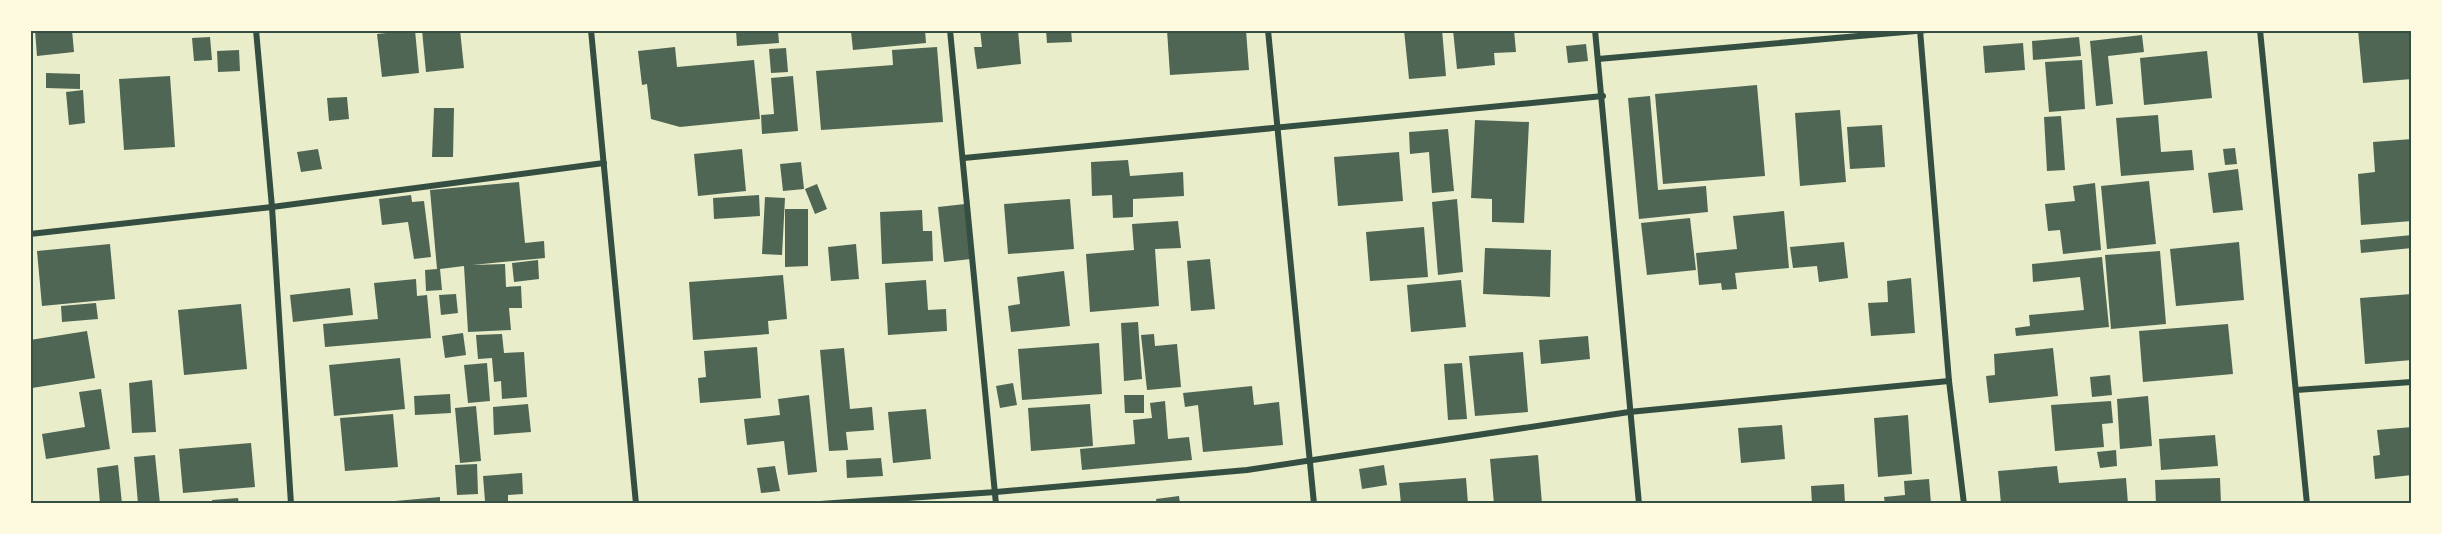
<svg xmlns="http://www.w3.org/2000/svg" width="2442" height="534" viewBox="0 0 2442 534" font-family="'Roboto Condensed',sans-serif">
	<style>
		.building { fill: #4f6655 }
		.lines { fill: none; stroke-linecap: round; stroke-linejoin: round }
		.minor { stroke: #344e41; stroke-width: 6 }
		.neatline { fill: none; stroke: #344e41; stroke-width: 2 }
	</style>
	<rect width="100%" height="100%" fill="#e9edc9"/>
	<!-- building -->
	<g class="building">
		<polygon points="35,30 72,30 74,52 37,56"/>
		<polygon points="415,30 419,73 382,77 377,34"/>
		<polygon points="422,30 460,30 464,68 426,72"/>
		<polygon points="736,30 778,30 779,43 737,46"/>
		<polygon points="871,30 925,30 926,43 853,50 851,32"/>
		<polygon points="980,30 1018,30 1021,64 977,69 974,47 982,47"/>
		<polygon points="1046,30 1071,30 1072,42 1047,43"/>
		<polygon points="1167,30 1246,30 1249,70 1170,75"/>
		<polygon points="1404,30 1442,30 1446,76 1409,79"/>
		<polygon points="1453,30 1514,30 1516,52 1494,53 1495,65 1457,69"/>
		<polygon points="2358,30 2412,30 2412,79 2363,83"/>
		<polygon points="2142,35 2144,52 2108,56 2113,104 2096,106 2090,41"/>
		<polygon points="210,37 212,60 194,61 192,38"/>
		<polygon points="2079,37 2081,56 2033,60 2032,41"/>
		<polygon points="2023,43 2025,70 1985,73 1983,46"/>
		<polygon points="1586,44 1588,61 1568,63 1566,46"/>
		<polygon points="675,47 677,67 754,60 760,119 680,127 651,119 647,84 642,85 638,51"/>
		<polygon points="937,47 943,122 821,130 816,71 893,65 892,50"/>
		<polygon points="786,48 788,72 771,73 769,49"/>
		<polygon points="239,50 240,71 218,72 217,51"/>
		<polygon points="2207,51 2212,98 2144,105 2140,58"/>
		<polygon points="2082,60 2085,109 2049,112 2045,62"/>
		<polygon points="46,73 80,74 80,89 46,88"/>
		<polygon points="170,76 175,147 124,150 119,79"/>
		<polygon points="793,76 798,131 762,134 761,115 774,114 771,78"/>
		<polygon points="1757,85 1765,176 1663,184 1655,94"/>
		<polygon points="83,90 85,123 69,125 66,92"/>
		<polygon points="1650,96 1658,190 1706,186 1708,212 1639,219 1628,98"/>
		<polygon points="347,97 349,119 329,121 327,98"/>
		<polygon points="434,108 454,108 453,157 432,157"/>
		<polygon points="1840,110 1846,182 1800,186 1795,113"/>
		<polygon points="2158,115 2161,152 2192,150 2194,170 2121,176 2116,118"/>
		<polygon points="2061,116 2065,170 2047,171 2044,117"/>
		<polygon points="1475,120 1529,122 1524,223 1492,222 1492,199 1471,198"/>
		<polygon points="1882,125 1885,167 1850,169 1847,127"/>
		<polygon points="1448,129 1454,191 1432,193 1429,152 1410,154 1409,132"/>
		<polygon points="2412,139 2412,221 2361,225 2358,174 2375,172 2373,142"/>
		<polygon points="2235,148 2237,164 2225,165 2223,149"/>
		<polygon points="318,149 322,169 301,172 297,152"/>
		<polygon points="742,149 746,191 698,196 694,154"/>
		<polygon points="1399,152 1403,201 1338,206 1334,157"/>
		<polygon points="1128,160 1130,176 1183,172 1184,196 1133,199 1133,217 1113,218 1112,195 1092,196 1091,162"/>
		<polygon points="801,162 804,189 783,191 780,164"/>
		<polygon points="2238,169 2243,210 2213,213 2208,173"/>
		<polygon points="2149,181 2156,244 2107,249 2101,186"/>
		<polygon points="519,182 525,243 544,241 545,258 472,265 505,264 506,287 521,286 522,308 509,308 511,330 468,332 464,266 440,269 442,290 426,291 425,270 437,269 430,190"/>
		<polygon points="2095,183 2101,250 2063,254 2060,230 2048,231 2045,204 2075,201 2073,186"/>
		<polygon points="817,184 827,209 815,214 805,189"/>
		<polygon points="411,195 412,202 424,201 431,257 414,259 408,222 382,225 379,199"/>
		<polygon points="759,195 760,216 714,219 713,198"/>
		<polygon points="765,197 785,198 782,255 762,254"/>
		<polygon points="1070,199 1074,249 1008,254 1004,204"/>
		<polygon points="1457,199 1463,272 1438,275 1432,202"/>
		<polygon points="965,204 971,259 944,262 938,207"/>
		<polygon points="785,209 808,209 808,266 785,267"/>
		<polygon points="922,210 923,231 932,231 933,261 882,264 880,212"/>
		<polygon points="1784,211 1789,268 1735,273 1737,289 1722,290 1721,283 1699,285 1696,253 1737,249 1733,216"/>
		<polygon points="1690,218 1696,270 1647,275 1641,223"/>
		<polygon points="1178,221 1181,248 1155,249 1159,306 1090,312 1086,254 1134,250 1132,224"/>
		<polygon points="1424,227 1428,277 1370,281 1366,232"/>
		<polygon points="2412,235 2412,248 2361,253 2360,240"/>
		<polygon points="1844,242 1848,278 1819,282 1817,266 1793,268 1790,247"/>
		<polygon points="2239,242 2244,300 2176,306 2170,249"/>
		<polygon points="110,244 115,299 42,306 37,251"/>
		<polygon points="856,244 859,279 831,281 828,247"/>
		<polygon points="1485,248 1551,250 1550,297 1483,294"/>
		<polygon points="2160,251 2166,324 2111,329 2105,255"/>
		<polygon points="2102,257 2109,327 2016,336 2015,328 2030,326 2029,315 2084,310 2080,277 2033,282 2032,264"/>
		<polygon points="1210,259 1215,309 1191,311 1187,261"/>
		<polygon points="538,260 539,279 514,282 512,263"/>
		<polygon points="1064,271 1070,326 1011,332 1008,306 1020,304 1017,277"/>
		<polygon points="783,275 787,319 768,321 769,334 693,340 689,282"/>
		<polygon points="1911,278 1915,333 1871,336 1868,303 1888,302 1887,281"/>
		<polygon points="416,279 417,296 427,295 431,338 325,347 323,324 378,319 374,283"/>
		<polygon points="926,280 928,310 946,309 947,331 888,335 885,283"/>
		<polygon points="1461,280 1466,327 1411,332 1407,285"/>
		<polygon points="350,288 353,315 293,322 290,295"/>
		<polygon points="456,294 458,313 441,315 439,295"/>
		<polygon points="2412,294 2412,360 2365,364 2360,298"/>
		<polygon points="96,303 98,319 62,322 61,306"/>
		<polygon points="241,304 247,369 184,375 178,310"/>
		<polygon points="1138,322 1142,379 1124,381 1121,323"/>
		<polygon points="2228,324 2233,374 2143,382 2139,331"/>
		<polygon points="87,331 95,378 32,388 30,340"/>
		<polygon points="463,333 466,355 445,358 442,336"/>
		<polygon points="502,334 504,353 524,352 527,397 502,399 501,381 494,382 492,358 478,359 476,335"/>
		<polygon points="1154,334 1155,346 1177,344 1181,387 1147,390 1141,335"/>
		<polygon points="1588,336 1590,359 1541,364 1539,340"/>
		<polygon points="1099,343 1102,394 1022,400 1018,349"/>
		<polygon points="757,347 761,398 700,403 698,378 706,377 704,351"/>
		<polygon points="844,348 850,409 872,407 874,430 846,432 848,450 829,451 820,350"/>
		<polygon points="2053,348 2058,396 1989,403 1986,376 1995,375 1994,354"/>
		<polygon points="1523,352 1528,412 1475,416 1469,356"/>
		<polygon points="400,358 405,409 334,416 329,365"/>
		<polygon points="487,363 490,401 468,403 464,365"/>
		<polygon points="1462,363 1467,419 1448,420 1444,364"/>
		<polygon points="2110,375 2112,395 2092,397 2090,377"/>
		<polygon points="152,380 156,432 132,433 129,383"/>
		<polygon points="1013,383 1017,405 1000,408 996,386"/>
		<polygon points="1252,386 1254,405 1279,402 1283,445 1203,452 1198,405 1185,407 1183,393"/>
		<polygon points="101,389 110,449 46,459 42,434 85,427 79,392"/>
		<polygon points="450,394 451,413 415,415 414,396"/>
		<polygon points="809,395 817,472 788,475 784,441 747,445 744,419 780,415 778,399"/>
		<polygon points="1124,395 1144,395 1144,413 1125,413"/>
		<polygon points="2148,396 2152,446 2120,449 2117,399"/>
		<polygon points="1165,401 1168,439 1189,437 1192,460 1082,470 1080,449 1135,444 1133,420 1152,418 1150,403"/>
		<polygon points="2111,401 2113,423 2102,424 2104,447 2055,451 2051,405"/>
		<polygon points="528,404 531,432 494,435 493,407"/>
		<polygon points="1090,404 1093,446 1031,451 1028,408"/>
		<polygon points="476,406 481,461 460,463 455,408"/>
		<polygon points="926,409 931,459 893,463 888,412"/>
		<polygon points="393,414 398,467 345,471 340,418"/>
		<polygon points="1908,415 1912,474 1878,477 1874,418"/>
		<polygon points="1782,425 1785,459 1741,463 1738,428"/>
		<polygon points="2412,427 2412,475 2375,479 2373,456 2380,455 2377,430"/>
		<polygon points="2215,435 2218,466 2161,470 2159,439"/>
		<polygon points="251,443 255,487 183,493 179,449"/>
		<polygon points="2116,450 2117,466 2100,468 2097,452"/>
		<polygon points="155,455 160,504 138,504 134,457"/>
		<polygon points="1538,455 1542,504 1494,504 1490,459"/>
		<polygon points="881,458 883,476 847,478 846,460"/>
		<polygon points="477,464 478,494 457,495 455,465"/>
		<polygon points="118,465 122,504 100,504 97,468"/>
		<polygon points="1384,465 1387,485 1362,489 1359,469"/>
		<polygon points="775,466 780,491 761,493 757,468"/>
		<polygon points="2057,466 2059,483 2126,478 2128,504 2061,504 2061,501 2001,504 1998,471"/>
		<polygon points="522,473 523,494 508,495 508,504 462,504 462,502 485,501 483,476"/>
		<polygon points="1466,478 1468,504 1401,504 1399,483"/>
		<polygon points="2220,478 2221,504 2156,504 2155,480"/>
		<polygon points="1929,479 1931,504 1885,504 1884,497 1905,495 1904,481"/>
		<polygon points="1844,484 1845,504 1812,504 1811,486"/>
		<polygon points="1179,496 1180,504 1157,504 1156,499"/>
		<polygon points="440,497 440,504 395,504 395,501"/>
		<polygon points="238,498 239,504 213,504 212,500"/>
	</g>
	<g class="lines">
		<!-- minor -->
		<g class="minor">
			<polyline points="256,30 272,207 291,504"/>
			<polyline points="591,30 636,504"/>
			<polyline points="950,30 996,504"/>
			<polyline points="1268,30 1314,504"/>
			<polyline points="1595,30 1639,504"/>
			<polyline points="1920,30 1949,381 1964,504"/>
			<polyline points="2260,30 2307,504"/>
			<polyline points="1598,59 1927,30"/>
			<polyline points="964,158 1603,96"/>
			<polyline points="30,234 272,207 604,163"/>
			<polyline points="2296,390 2412,382"/>
			<polyline points="820,504 996,492 1247,470 1629,412 1949,381"/>
		</g>
	</g>
	<!-- border -->
	<rect width="2442" height="534" fill="none" stroke="#fefae0" stroke-width="63"/>
	<rect x="32" y="32" width="2378" height="470" class="neatline"/>
</svg>
